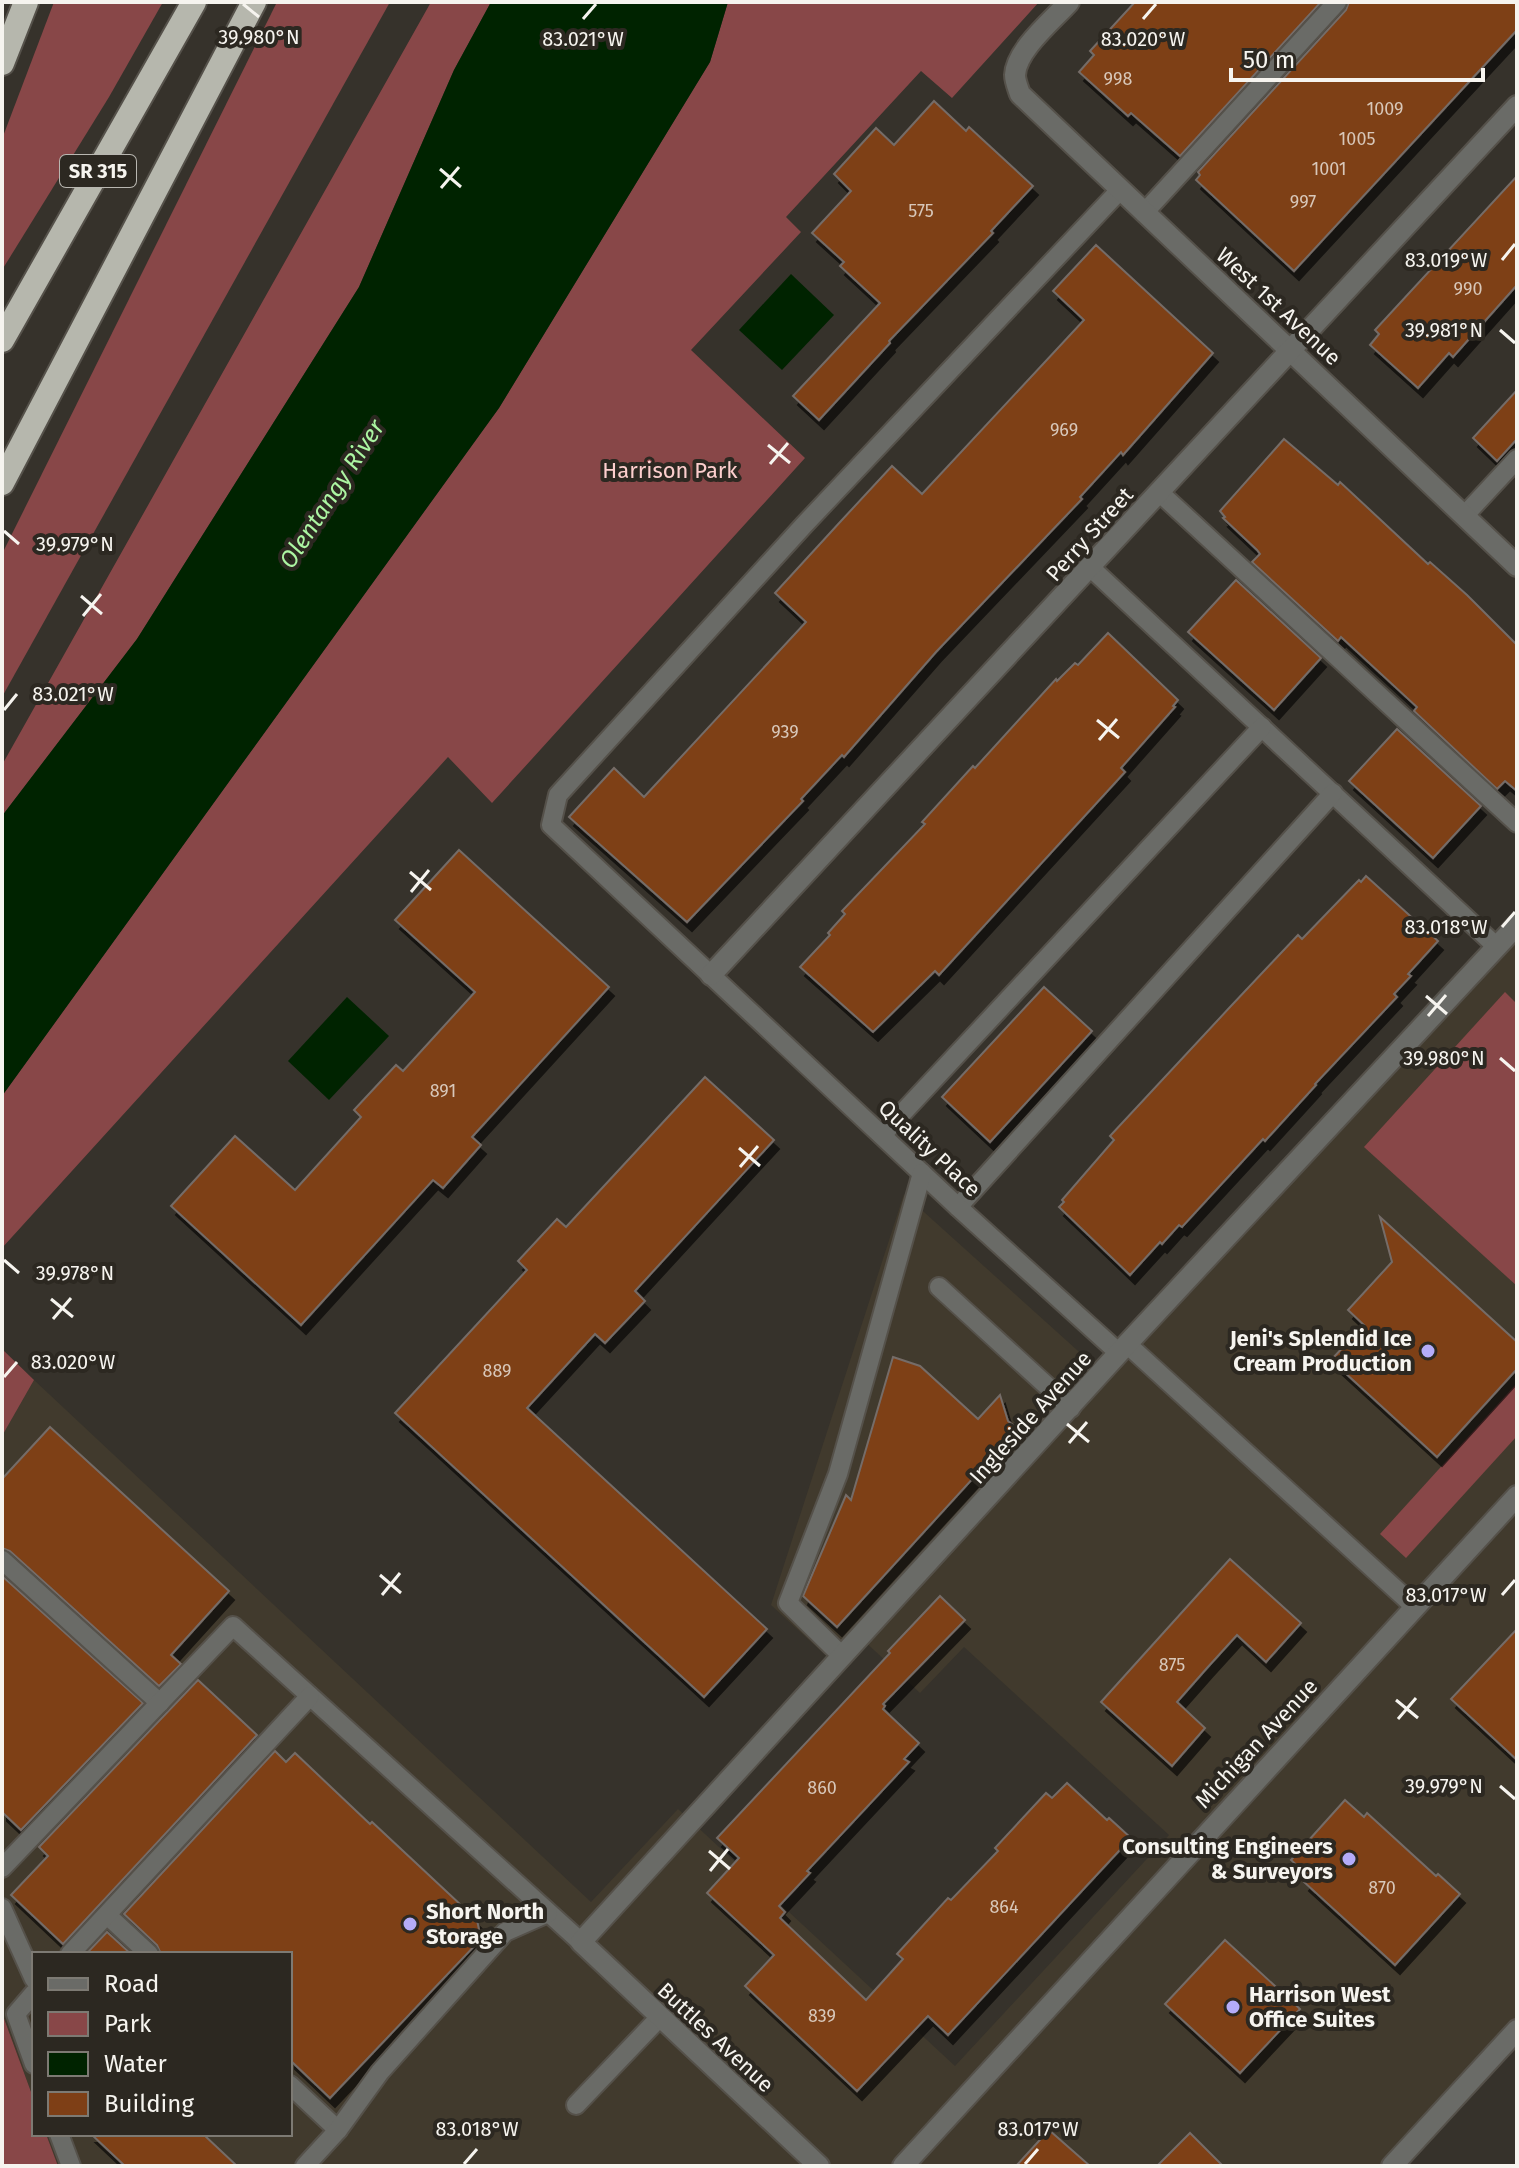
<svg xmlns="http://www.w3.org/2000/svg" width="1519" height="2168" viewBox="0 0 1519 2168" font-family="'Fira Sans',sans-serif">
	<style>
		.built { fill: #413a2d }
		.green { fill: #884748 }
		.water { fill: #002300 }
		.building { fill: #7e3f16; stroke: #756c67; stroke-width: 2; filter: url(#shadow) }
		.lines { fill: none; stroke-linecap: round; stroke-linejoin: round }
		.lane-casing { stroke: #55514a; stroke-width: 22 }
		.street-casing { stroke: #55514a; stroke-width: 24 }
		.highway-casing { stroke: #55514a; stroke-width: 28 }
		.lane { stroke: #6a6b67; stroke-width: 18 }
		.street { stroke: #6a6b67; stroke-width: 20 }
		.highway { stroke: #b6b7ad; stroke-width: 24 }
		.ticks { fill: none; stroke: #f6f4ef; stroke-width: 3 }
		.poi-dot { fill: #b4acf9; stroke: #2c2821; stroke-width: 3 }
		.labels { text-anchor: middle; stroke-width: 8; stroke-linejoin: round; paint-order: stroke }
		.number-label { font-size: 18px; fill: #d8c7b9 }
		.shield { fill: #2c2821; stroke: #b9b7b1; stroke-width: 2 }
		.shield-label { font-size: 20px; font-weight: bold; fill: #f6f4ef }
		.street-label { font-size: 22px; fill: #f6f4ef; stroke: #2c2821 }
		.park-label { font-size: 22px; fill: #fccecd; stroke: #2c2821 }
		.poi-label { font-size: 22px; font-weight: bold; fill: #f6f4ef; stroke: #2c2821; text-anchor: end }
		.water-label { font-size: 24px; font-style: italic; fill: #acf5a2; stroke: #2c2821 }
		.ticks-label { font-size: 20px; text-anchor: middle; fill: #f6f4ef; stroke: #2c2821; stroke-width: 8; stroke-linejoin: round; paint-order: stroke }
	</style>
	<defs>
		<filter id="shadow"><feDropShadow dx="5" dy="9" stdDeviation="0" flood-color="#0009"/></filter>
	</defs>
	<rect width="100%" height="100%" fill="#36322b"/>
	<!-- built -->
	<polygon class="built" points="1517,938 1517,2016 1382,2166 58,2166 46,2134 290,2134 290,1954 34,1954 34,2100 2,2013 2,1436 34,1380 591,1902 678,1809 955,2066 1169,1835 964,1647 920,1693 860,1637 834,1663 771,1605 904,1194 1108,1378"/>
	<!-- green -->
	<g class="green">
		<polygon points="54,2 163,2 109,97 2,270 2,139"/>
		<polygon points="277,2 390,2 2,697 2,554"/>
		<polygon points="431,2 491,2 454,70 359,287 137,639 2,816 2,765"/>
		<polygon points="728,2 1039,2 952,98 921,71 786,217 801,232 691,350 805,458 492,803 448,757 2,1248 2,1096 499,408 710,62"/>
		<polygon points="1505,992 1517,1004 1517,1286 1364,1147"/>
		<polygon points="2,1349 34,1380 2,1436"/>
		<polygon points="1517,1383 1517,1436 1406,1558 1380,1534"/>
		<polygon points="2,2013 34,2100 34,2134 46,2134 58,2166 2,2166"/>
	</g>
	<!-- water -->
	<g class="water">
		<polygon points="491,2 728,2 710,62 499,408 2,1096 2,816 137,639 359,287 454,70"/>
		<polygon points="791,274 834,315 782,370 739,330"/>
		<polygon points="347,997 389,1036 329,1100 288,1061"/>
	</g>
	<!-- building -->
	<g class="building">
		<polygon points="1135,2 1321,2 1180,156 1131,113 1128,116 1079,72 1094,55 1090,51"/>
		<polygon points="1349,2 1517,2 1517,30 1294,271 1196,180 1200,175 1198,172 1346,10"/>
		<polygon points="934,101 966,131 969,127 1033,186 991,231 993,233 889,341 890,343 819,420 793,396 880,303 840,266 844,262 812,233 851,191 834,174 876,128 894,145"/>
		<polygon points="1517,176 1517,285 1453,357 1449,353 1418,388 1370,345 1379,334 1375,330"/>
		<polygon points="1096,245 1213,353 1123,455 1121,452 1080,497 1082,499 936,652 844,757 842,755 801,799 803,801 687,922 569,817 614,768 644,797 806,622 775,593 841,521 892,466 922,494 1084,320 1053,291"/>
		<polygon points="1517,390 1517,439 1497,461 1473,438"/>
		<polygon points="1284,439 1338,485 1340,482 1428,564 1430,562 1467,595 1517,645 1517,791 1505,781 1497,789 1414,711 1417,707 1341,637 1338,641 1252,562 1260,554 1257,550 1223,518 1225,517 1220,511"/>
		<polygon points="1236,580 1321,658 1274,710 1188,632"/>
		<polygon points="1108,633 1178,700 1173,706 1175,707 1121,768 1125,772 939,975 935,971 873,1032 800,967 830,935 828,933 845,914 842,911 925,824 922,822 973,766 975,768 1056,679 1057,681 1075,663 1078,665"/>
		<polygon points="1397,729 1481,806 1433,858 1349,781"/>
		<polygon points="459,850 609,987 472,1137 481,1145 443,1188 433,1180 301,1325 171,1206 235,1136 295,1190 361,1117 354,1110 396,1065 403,1071 475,992 395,920"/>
		<polygon points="1366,876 1438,941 1408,974 1411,976 1394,994 1397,997 1315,1084 1316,1085 1265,1141 1263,1139 1182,1227 1179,1225 1162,1244 1160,1242 1130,1275 1059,1207 1064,1202 1062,1200 1114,1140 1110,1136 1231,1006 1298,935 1302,939 1359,880 1361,882"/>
		<polygon points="1044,987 1092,1031 990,1142 942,1097"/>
		<polygon points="705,1077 774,1140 635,1291 645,1301 605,1343 595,1334 527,1408 767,1629 704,1697 395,1413 527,1270 518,1261 557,1219 566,1227"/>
		<polygon points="1380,1217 1517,1342 1517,1369 1437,1457 1331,1360 1364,1325 1348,1310 1392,1262"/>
		<polygon points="893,1357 920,1366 978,1419 1000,1395 1008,1421 1018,1429 837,1627 803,1596 846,1495 851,1500"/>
		<polygon points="50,1427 229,1591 171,1655 181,1664 159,1686 10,1551 2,1548 2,1479"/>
		<polygon points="1230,1559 1301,1623 1266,1662 1237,1635 1207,1668 1177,1702 1205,1728 1172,1766 1101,1702"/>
		<polygon points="2,1576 143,1703 21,1830 2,1812"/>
		<polygon points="940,1596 965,1620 883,1704 885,1706 883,1709 919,1743 904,1759 909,1762 807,1871 810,1873 779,1906 785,1912 780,1918 866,2000 903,1959 897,1954 948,1898 951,1900 998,1851 995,1848 1046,1793 1052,1798 1067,1783 1107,1820 1109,1818 1131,1838 948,2035 928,2016 857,2091 745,1986 774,1955 707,1893 739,1858 717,1838 890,1653 888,1651"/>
		<polygon points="1517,1629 1517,1760 1451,1699"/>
		<polygon points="198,1680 257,1735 63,1944 11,1895 48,1856 39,1847"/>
		<polygon points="275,1751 286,1762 295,1753 370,1824 372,1822 477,1920 481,1939 330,2098 290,2060 290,1954 161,1954 157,1945 124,1914"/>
		<polygon points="1345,1800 1364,1817 1367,1813 1436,1876 1438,1874 1460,1894 1395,1965 1304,1882 1309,1876 1291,1860"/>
		<polygon points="107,1932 131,1954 86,1954"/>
		<polygon points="1225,1940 1300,2009 1240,2073 1165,2004"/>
		<polygon points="1049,2130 1090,2166 1016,2166"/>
		<polygon points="1190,2133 1223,2166 1157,2166"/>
		<polygon points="91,2134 203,2134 237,2166 125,2166"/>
	</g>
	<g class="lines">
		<!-- lane casing -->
		<g class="lane-casing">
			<g id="lane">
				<polyline points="1144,213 1337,2"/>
				<polyline points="1159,492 1517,823"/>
				<polyline points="1464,516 1517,459"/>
				<polyline points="1091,568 1497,947"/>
				<polyline points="882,1135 1262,727"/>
				<polyline points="958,1207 1333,793"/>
				<polyline points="939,1287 1071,1408"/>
				<polyline points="1127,1344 1414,1606"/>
				<polyline points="1119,1353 958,1207 551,825 558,795 804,525 1120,190"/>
				<polyline points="2,1560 160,1703"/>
				<polyline points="842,1656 788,1603 838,1474 922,1173"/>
				<polyline points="2,1868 233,1626 581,1942"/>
				<polyline points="2,1908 34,1979"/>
				<polyline points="107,1915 149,1954"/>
				<polyline points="70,1954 310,1696"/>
				<polyline points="34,1993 16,2014 34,2064"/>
				<polyline points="290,2085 338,2130"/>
				<polyline points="576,2105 660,2017"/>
				<polyline points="59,2134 71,2166"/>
				<polyline points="305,2166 338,2130 380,2072 505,1932 548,1913"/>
			</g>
		</g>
		<!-- street casing -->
		<g class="street-casing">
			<g id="street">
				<path d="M1069 2C1053 20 1016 50 1015 75 1015 81 1018 88 1020 94L1517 566"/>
				<polyline points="711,975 1517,106"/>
				<polyline points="819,2166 581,1942 1127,1344 1517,925"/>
				<polyline points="903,2166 1517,1496"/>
				<polyline points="1392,2166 1517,2030"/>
			</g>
		</g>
		<!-- highway casing -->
		<g class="highway-casing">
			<g id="highway">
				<polyline points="2,63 26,2"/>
				<polyline points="2,340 194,2"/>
				<polyline points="2,483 254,2"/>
			</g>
		</g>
		<!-- lane -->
		<use href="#lane" class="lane"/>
		<!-- street -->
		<use href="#street" class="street"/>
		<!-- highway -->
		<use href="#highway" class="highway"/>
	</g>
	<!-- ticks -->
	<path class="ticks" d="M243 4 259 17M583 19 596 4M1143 19 1156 4M440 169 461 187M441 188 459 167M1502 260 1515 244M1500 330 1515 343M768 445 790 463M770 464 788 443M4 531 19 544M81 596 102 614M83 616 101 594M4 710 17 694M1097 720 1119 738M1099 740 1117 719M410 872 431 890M411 892 429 870M1502 927 1515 912M1426 996 1447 1014M1428 1016 1446 995M1500 1058 1515 1071M739 1148 760 1166M740 1167 758 1146M4 1260 19 1273M51 1299 73 1317M53 1319 71 1298M4 1377 17 1362M1067 1424 1089 1442M1069 1443 1087 1422M380 1575 401 1593M382 1595 400 1573M1502 1595 1515 1580M1396 1700 1418 1718M1398 1719 1416 1698M1500 1786 1515 1799M709 1851 730 1869M710 1871 728 1849M464 2164 477 2149M1025 2164 1038 2149"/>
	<!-- markers -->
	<g class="poi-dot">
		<circle cx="1428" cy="1351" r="8"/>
		<circle cx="1349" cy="1859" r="8"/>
		<circle cx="410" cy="1924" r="8"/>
		<circle cx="1233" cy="2007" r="8"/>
	</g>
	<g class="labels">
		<!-- number labels -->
		<g class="number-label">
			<text x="1118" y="85">998</text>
			<text x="1385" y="115">1009</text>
			<text x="1357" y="145">1005</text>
			<text x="1329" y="175">1001</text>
			<text x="1303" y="208">997</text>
			<text x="921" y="217">575</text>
			<text x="1468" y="295">990</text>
			<text x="1064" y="436">969</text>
			<text x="785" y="738">939</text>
			<text x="443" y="1097">891</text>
			<text x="497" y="1377">889</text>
			<text x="1172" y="1671">875</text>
			<text x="822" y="1794">860</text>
			<text x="1382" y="1894">870</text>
			<text x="1004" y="1913">864</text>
			<text x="822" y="2022">839</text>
		</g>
		<!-- shield labels -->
		<rect class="shield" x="60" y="155" width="76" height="32" rx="6"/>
		<g class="shield-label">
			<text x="98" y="178">SR 315</text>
		</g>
		<!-- street labels -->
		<g class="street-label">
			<text transform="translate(1279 306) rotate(43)" y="8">West 1st Avenue</text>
			<text transform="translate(1089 534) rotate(-48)" y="8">Perry Street</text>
			<text transform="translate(930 1148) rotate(43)" y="8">Quality Place</text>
			<text transform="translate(1030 1417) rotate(-48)" y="8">Ingleside Avenue</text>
			<text transform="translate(1256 1743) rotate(-47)" y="8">Michigan Avenue</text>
			<text transform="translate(716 2037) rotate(43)" y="8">Buttles Avenue</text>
		</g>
		<!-- park labels -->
		<g class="park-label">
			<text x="670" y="478">Harrison Park</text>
		</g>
		<!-- poi labels -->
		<g class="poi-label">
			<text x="1412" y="1346">Jeni's Splendid Ice<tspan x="1412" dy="25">Cream Production</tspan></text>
			<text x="1333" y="1854">Consulting Engineers<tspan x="1333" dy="25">&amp; Surveyors</tspan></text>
			<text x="426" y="1919" text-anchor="start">Short North<tspan x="426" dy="25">Storage</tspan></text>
			<text x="1249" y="2002" text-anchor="start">Harrison West<tspan x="1249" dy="25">Office Suites</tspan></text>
		</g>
		<!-- water labels -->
		<g class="water-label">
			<text transform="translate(332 494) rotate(-57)" y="8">Olentangy River</text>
		</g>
	</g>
	<g class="ticks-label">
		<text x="259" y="44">39.980°N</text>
		<text x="583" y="46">83.021°W</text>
		<text x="1143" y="46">83.020°W</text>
		<text x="1446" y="267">83.019°W</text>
		<text x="1444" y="337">39.981°N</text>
		<text x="75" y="551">39.979°N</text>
		<text x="73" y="701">83.021°W</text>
		<text x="1446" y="934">83.018°W</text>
		<text x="1444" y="1065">39.980°N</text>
		<text x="75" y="1280">39.978°N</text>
		<text x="73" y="1369">83.020°W</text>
		<text x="1446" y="1602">83.017°W</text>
		<text x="1444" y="1793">39.979°N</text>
		<text x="477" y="2136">83.018°W</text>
		<text x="1038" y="2136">83.017°W</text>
	</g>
	<!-- border -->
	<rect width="1519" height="2168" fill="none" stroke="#f6f4ef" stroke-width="8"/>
	<!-- legend -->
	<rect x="32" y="1952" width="260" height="184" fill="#2c2821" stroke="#7d7a73" stroke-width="2"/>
	<rect x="48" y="1978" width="40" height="12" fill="#6a6b67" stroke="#7d7a73" stroke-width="2"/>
	<text x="104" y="1992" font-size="24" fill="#f6f4ef">Road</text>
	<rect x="48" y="2012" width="40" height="24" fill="#884748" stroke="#7d7a73" stroke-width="2"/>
	<text x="104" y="2032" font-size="24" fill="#f6f4ef">Park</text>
	<rect x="48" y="2052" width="40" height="24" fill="#002300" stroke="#7d7a73" stroke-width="2"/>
	<text x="104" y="2072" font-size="24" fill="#f6f4ef">Water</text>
	<rect x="48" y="2092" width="40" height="24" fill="#7e3f16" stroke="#7d7a73" stroke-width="2"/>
	<text x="104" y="2112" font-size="24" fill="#f6f4ef">Building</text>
	<!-- scale -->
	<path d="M1231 68v12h252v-12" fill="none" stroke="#f6f4ef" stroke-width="4"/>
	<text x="1243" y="68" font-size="24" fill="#f6f4ef" stroke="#2c2821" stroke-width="6" paint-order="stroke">50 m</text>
</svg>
